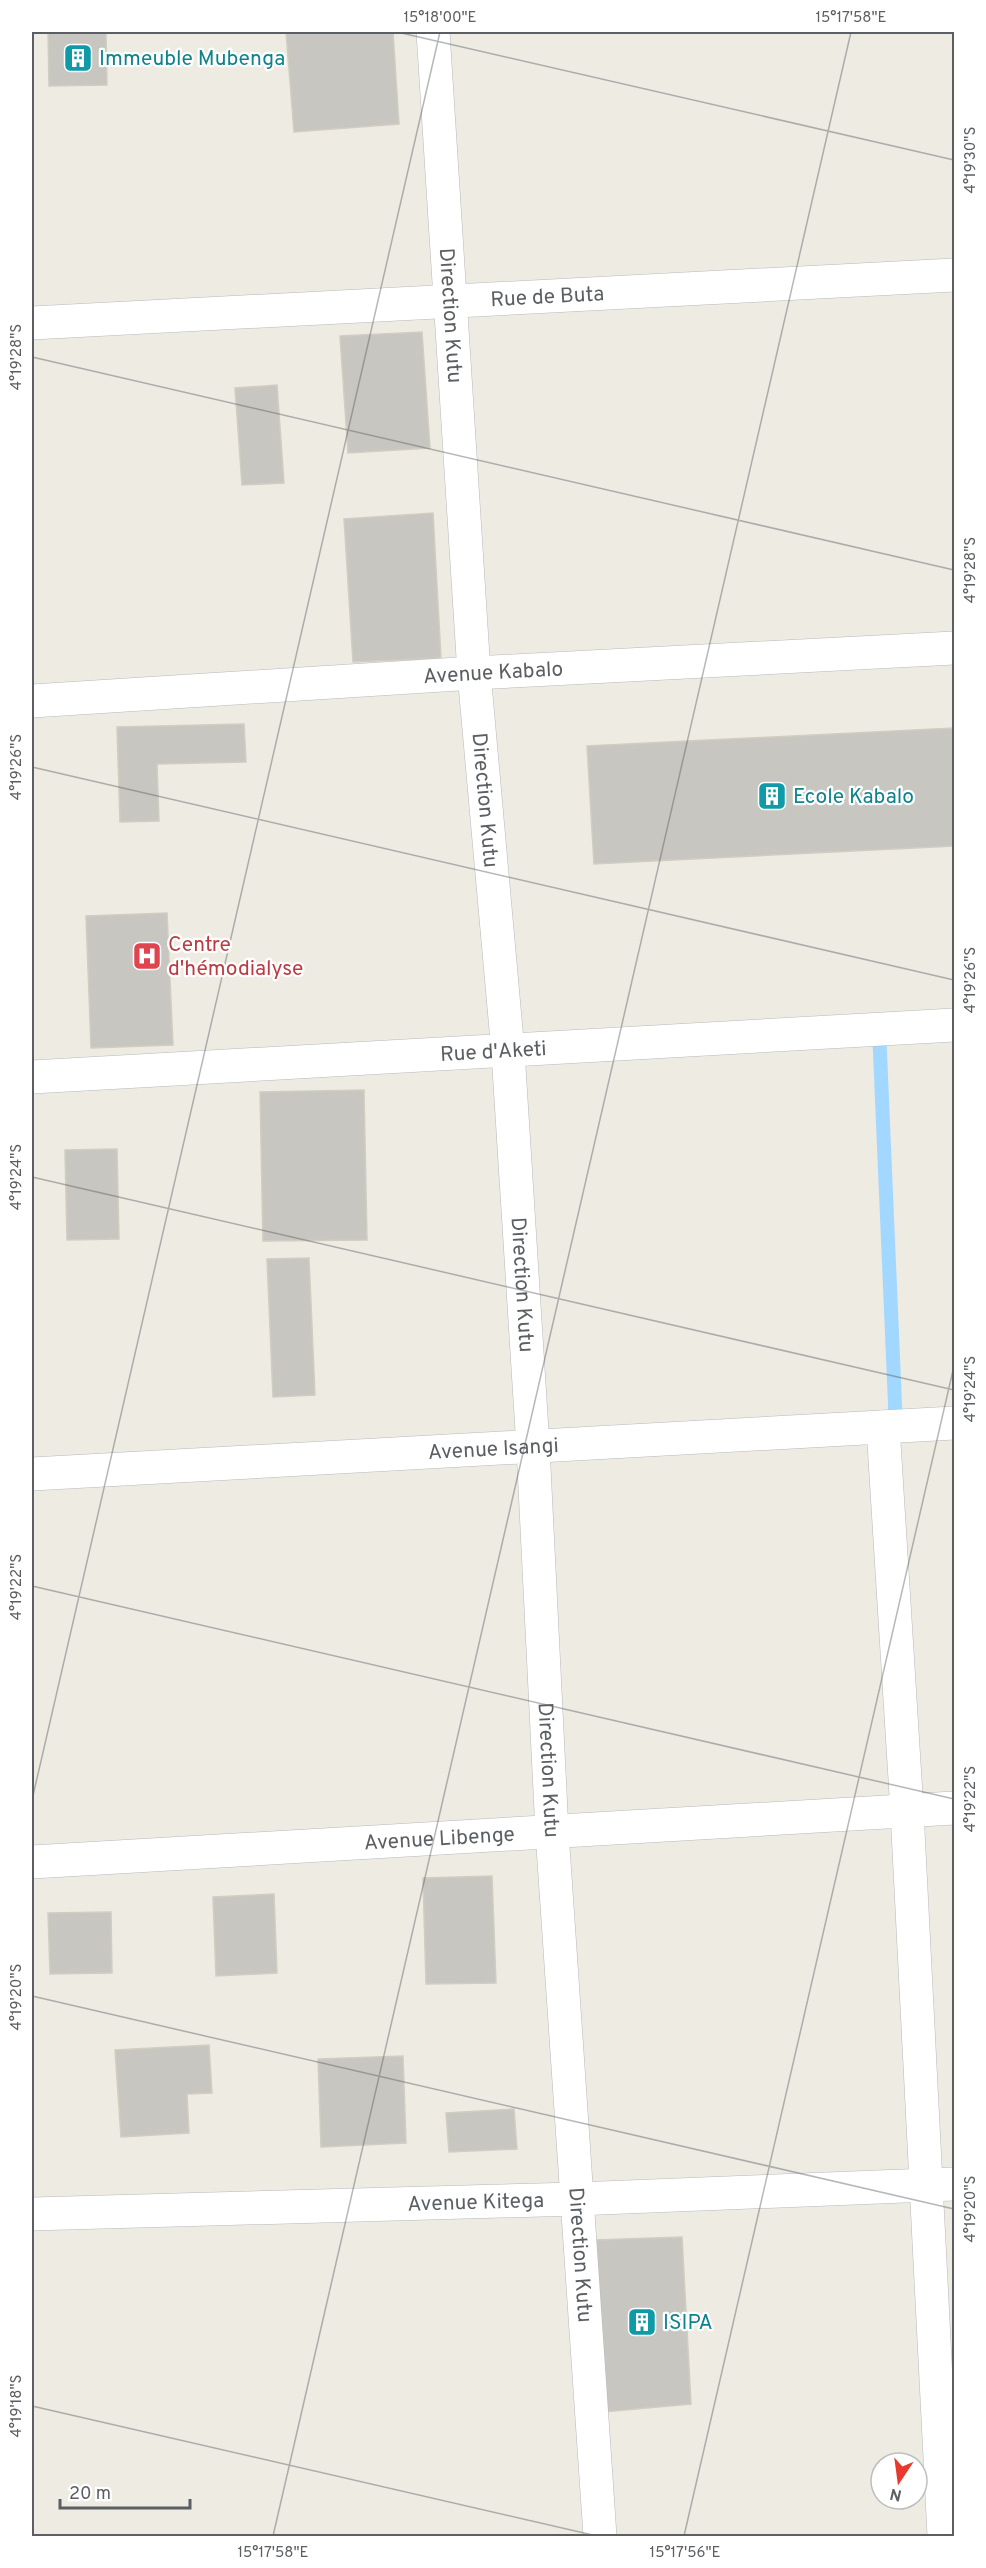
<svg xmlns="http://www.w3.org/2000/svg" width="986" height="2568" viewBox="0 0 986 2568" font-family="Overpass,sans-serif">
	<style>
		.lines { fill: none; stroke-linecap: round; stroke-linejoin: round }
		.stream { stroke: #a2d8ff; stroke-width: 14 }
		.building { fill: #c8c6c0; stroke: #d2cdc1; stroke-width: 1.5 }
		.minor-casing { stroke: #b5b9bd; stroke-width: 34 }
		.minor { stroke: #fff; stroke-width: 33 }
		.ticks { fill: none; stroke: #5b5f63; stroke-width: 1.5; stroke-opacity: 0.45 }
		.labels { text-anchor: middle; stroke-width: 4.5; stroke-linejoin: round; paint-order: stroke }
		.culture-label { font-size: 21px; fill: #0d838f; stroke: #fff; text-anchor: start }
		.street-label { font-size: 21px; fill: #5b5f63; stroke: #fff }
		.health-label { font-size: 21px; fill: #be3a42; stroke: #fff; text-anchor: start }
		.neatline { fill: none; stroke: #5b5f63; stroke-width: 2 }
		.ticks-label { font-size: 15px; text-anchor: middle; fill: #5b5f63 }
	</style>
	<rect width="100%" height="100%" fill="#eeebe3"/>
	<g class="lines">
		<!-- stream -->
		<polyline class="stream" points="879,1029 896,1428"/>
	</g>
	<!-- building -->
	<g class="building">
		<polygon points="48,32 106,32 107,85 49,86"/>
		<polygon points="286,32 393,32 399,124 294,132"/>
		<polygon points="422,332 430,448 348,453 340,336"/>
		<polygon points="277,385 284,483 242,485 235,388"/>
		<polygon points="433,513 441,658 353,662 344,519"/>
		<polygon points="244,724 246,762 157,764 159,821 120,822 117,727"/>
		<polygon points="954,728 954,846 594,864 587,746"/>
		<polygon points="167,913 173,1045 91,1048 86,916"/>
		<polygon points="364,1090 367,1240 263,1241 260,1092"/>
		<polygon points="117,1149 119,1239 67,1240 65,1150"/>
		<polygon points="309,1258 315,1395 273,1397 267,1259"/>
		<polygon points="492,1876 496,1983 426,1984 423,1878"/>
		<polygon points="274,1894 277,1973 216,1976 213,1897"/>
		<polygon points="111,1912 112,1973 50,1974 48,1913"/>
		<polygon points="209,2045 212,2093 187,2094 189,2133 121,2137 115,2050"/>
		<polygon points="403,2056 406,2143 321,2147 318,2059"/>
		<polygon points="514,2109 517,2149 449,2152 446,2113"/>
		<polygon points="682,2237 691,2404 603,2412 593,2240"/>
	</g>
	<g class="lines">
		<!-- minor casing -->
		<g class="minor-casing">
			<g id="minor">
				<path id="s1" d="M433 32 474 673 508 1052 533 1447 552 1832 600 2536"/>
				<path id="s2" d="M32 323 954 275"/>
				<path id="s3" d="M32 701 474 673 954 648"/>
				<path id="s4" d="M32 1077 954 1025"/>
				<polyline points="883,1427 907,1811 944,2536"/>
				<path id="s5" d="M32 1474 954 1423"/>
				<path id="s6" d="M32 1862 954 1808"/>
				<path id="s7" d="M32 2214 576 2199 954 2184"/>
			</g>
		</g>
		<!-- minor -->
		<use href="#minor" class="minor"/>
	</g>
	<!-- ticks -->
	<path class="ticks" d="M397 32 954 160M32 357 954 570M32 767 954 980M32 1177 954 1390M32 1586 954 1799M32 1800 440 32M32 1996 954 2209M32 2406 597 2536M273 2536 851 32M684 2536 954 1366"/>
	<!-- icons -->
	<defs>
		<g id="building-square" transform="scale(1.5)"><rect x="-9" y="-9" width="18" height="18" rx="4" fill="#0f9aa8" stroke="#fff"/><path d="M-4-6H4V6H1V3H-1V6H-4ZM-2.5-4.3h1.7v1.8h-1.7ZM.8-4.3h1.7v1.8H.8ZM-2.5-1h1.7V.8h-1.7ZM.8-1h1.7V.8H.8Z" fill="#fff"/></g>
		<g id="hospital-square" transform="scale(1.5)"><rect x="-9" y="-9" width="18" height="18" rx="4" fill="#e0444e" stroke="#fff"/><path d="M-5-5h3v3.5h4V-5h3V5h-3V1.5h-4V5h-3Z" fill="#fff"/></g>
	</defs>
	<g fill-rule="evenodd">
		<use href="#building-square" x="78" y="58"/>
		<use href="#building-square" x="772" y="796"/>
		<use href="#hospital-square" x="147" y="956"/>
		<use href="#building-square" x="642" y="2322"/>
	</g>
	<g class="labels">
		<!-- culture labels -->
		<g class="culture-label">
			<text x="99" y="65">Immeuble Mubenga</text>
			<text x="793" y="803">Ecole Kabalo</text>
			<text x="663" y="2329">ISIPA</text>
		</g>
		<!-- street labels -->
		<g class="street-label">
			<text dy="7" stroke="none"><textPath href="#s2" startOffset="516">Rue de Buta</textPath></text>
			<text dy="7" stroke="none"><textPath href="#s1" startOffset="284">Direction Kutu</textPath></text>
			<text dy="7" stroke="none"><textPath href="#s3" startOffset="462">Avenue Kabalo</textPath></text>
			<text dy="7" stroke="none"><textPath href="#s1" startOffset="770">Direction Kutu</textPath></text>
			<text dy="7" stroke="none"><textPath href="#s4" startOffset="462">Rue d'Aketi</textPath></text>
			<text dy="7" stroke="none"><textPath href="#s1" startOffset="1256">Direction Kutu</textPath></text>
			<text dy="7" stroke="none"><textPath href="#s5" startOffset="462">Avenue Isangi</textPath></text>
			<text dy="7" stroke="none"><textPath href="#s1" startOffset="1742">Direction Kutu</textPath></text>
			<text dy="7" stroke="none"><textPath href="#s6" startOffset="408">Avenue Libenge</textPath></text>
			<text dy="7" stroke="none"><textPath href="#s7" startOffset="444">Avenue Kitega</textPath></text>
			<text dy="7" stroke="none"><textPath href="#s1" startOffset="2228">Direction Kutu</textPath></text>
		</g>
		<!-- health labels -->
		<g class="health-label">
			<text x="168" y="951">Centre<tspan x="168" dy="24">d'hémodialyse</tspan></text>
		</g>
	</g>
	<!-- border -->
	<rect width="986" height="2568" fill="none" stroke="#ffffff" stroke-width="66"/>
	<!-- north arrow -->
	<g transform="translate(899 2481) rotate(193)"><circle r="28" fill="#ffffff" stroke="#bdbfc1" stroke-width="1.5"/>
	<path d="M0-4.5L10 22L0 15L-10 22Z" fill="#e8392e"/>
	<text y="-9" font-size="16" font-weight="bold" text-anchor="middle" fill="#5b5f63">N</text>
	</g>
	<!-- scale -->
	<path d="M60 2499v9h130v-9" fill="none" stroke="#5b5f63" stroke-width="3"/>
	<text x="69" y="2499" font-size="18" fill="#5b5f63" stroke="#ffffff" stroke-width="4.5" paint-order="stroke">20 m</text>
	<rect x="33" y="33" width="920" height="2502" class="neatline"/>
	<g class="ticks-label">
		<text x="440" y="22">15°18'00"E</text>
		<text x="851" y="22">15°17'58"E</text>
		<text transform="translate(970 160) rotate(-90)" y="5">4°19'30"S</text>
		<text transform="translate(16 357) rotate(-90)" y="5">4°19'28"S</text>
		<text transform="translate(970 570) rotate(-90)" y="5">4°19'28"S</text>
		<text transform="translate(16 767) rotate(-90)" y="5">4°19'26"S</text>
		<text transform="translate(970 980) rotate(-90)" y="5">4°19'26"S</text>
		<text transform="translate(16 1177) rotate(-90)" y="5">4°19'24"S</text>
		<text transform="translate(970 1389) rotate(-90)" y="5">4°19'24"S</text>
		<text transform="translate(16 1587) rotate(-90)" y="5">4°19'22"S</text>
		<text transform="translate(970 1799) rotate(-90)" y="5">4°19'22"S</text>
		<text transform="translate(16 1997) rotate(-90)" y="5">4°19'20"S</text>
		<text transform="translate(970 2209) rotate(-90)" y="5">4°19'20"S</text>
		<text transform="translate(16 2406) rotate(-90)" y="5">4°19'18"S</text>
		<text x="273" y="2557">15°17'58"E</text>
		<text x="685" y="2557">15°17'56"E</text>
	</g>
</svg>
